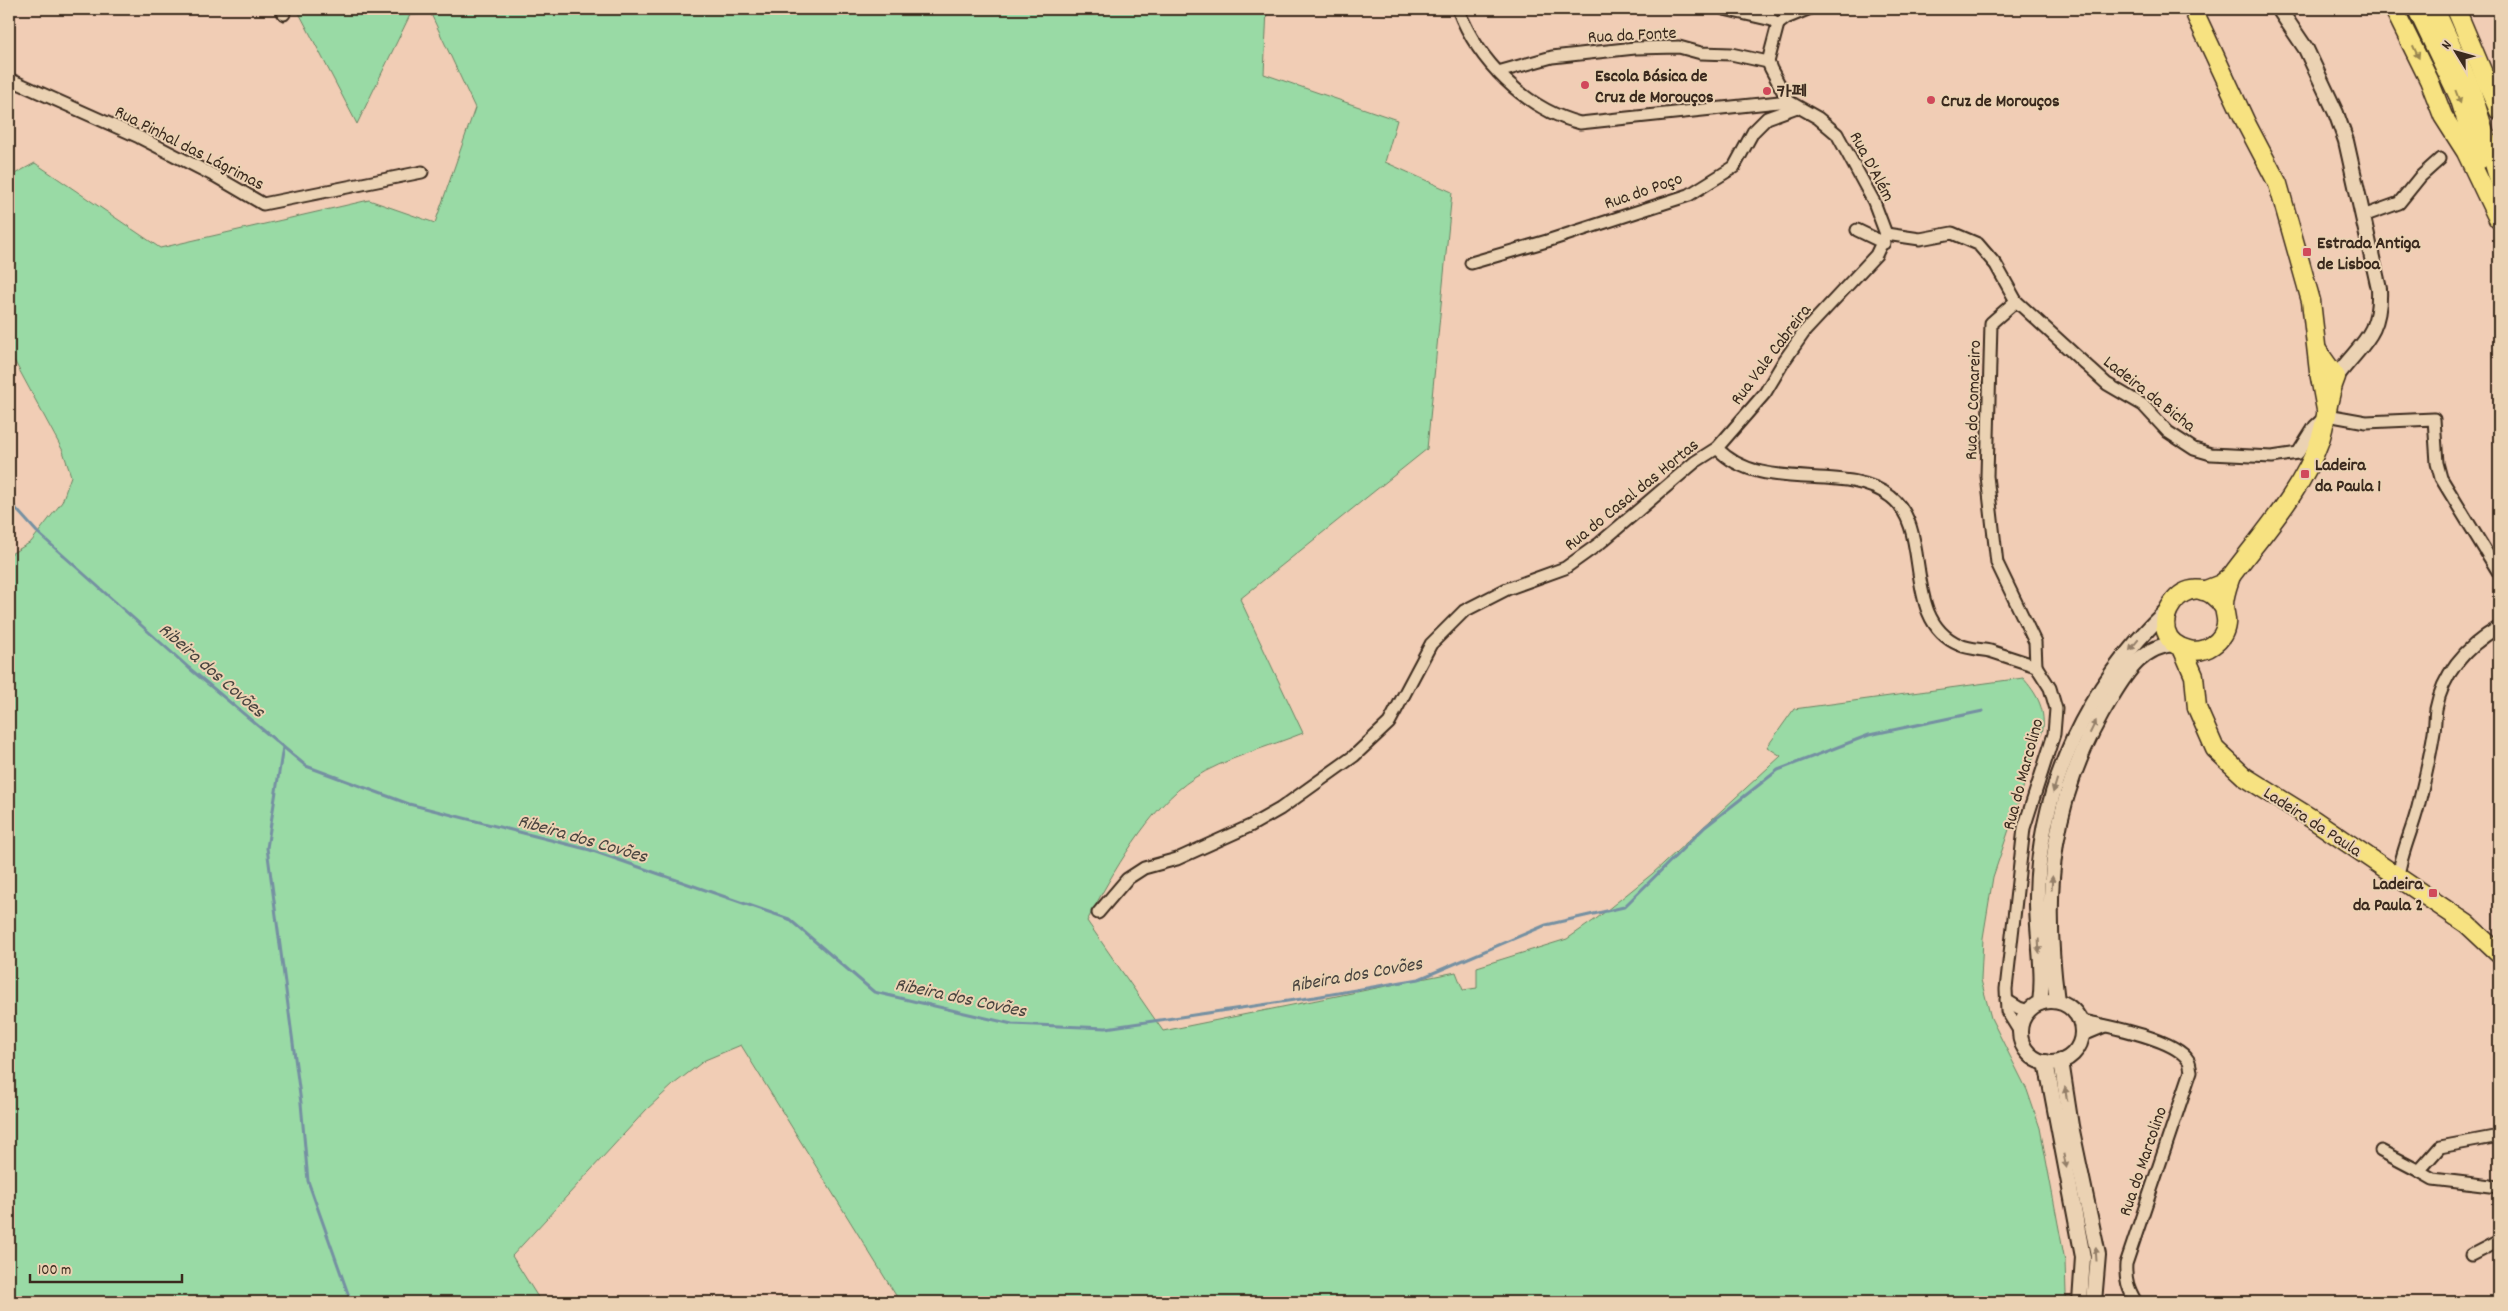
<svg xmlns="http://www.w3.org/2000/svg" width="2508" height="1311" viewBox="0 0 2508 1311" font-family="Dekko,'Poor Story',sans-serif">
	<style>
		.green { fill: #99daa5; stroke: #6a8262 }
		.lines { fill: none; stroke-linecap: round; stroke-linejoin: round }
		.stream { stroke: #7490a2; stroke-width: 3 }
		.minor-casing { stroke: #3b2a1e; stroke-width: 15 }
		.tertiary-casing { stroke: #3b2a1e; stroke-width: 18 }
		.primary-casing { stroke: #3b2a1e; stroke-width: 21 }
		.trunk-casing { stroke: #3b2a1e; stroke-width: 21 }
		.minor { stroke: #ebd2b3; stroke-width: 11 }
		.tertiary { stroke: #ebd2b3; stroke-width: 14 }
		.primary { stroke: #f7e281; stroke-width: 18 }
		.trunk { stroke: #f7e281; stroke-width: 18 }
		.oneway { fill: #998650 }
		.oneway2 { fill: #937e68 }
		.poi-dot { fill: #d1495b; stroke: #ebd2b3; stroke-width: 2 }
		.labels { text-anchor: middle; stroke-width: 4; stroke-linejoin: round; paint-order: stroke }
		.street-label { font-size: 18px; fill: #3b2a1e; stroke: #ebd2b3 }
		.poi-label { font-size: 18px; font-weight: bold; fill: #3b2a1e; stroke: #ebd2b3; text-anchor: start }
		.water-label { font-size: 19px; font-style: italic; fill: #49443f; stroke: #ebd2b3 }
	</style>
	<rect width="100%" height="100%" fill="#f1cdb5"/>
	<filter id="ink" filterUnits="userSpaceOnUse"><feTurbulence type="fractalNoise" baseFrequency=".02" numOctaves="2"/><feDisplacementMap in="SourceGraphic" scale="10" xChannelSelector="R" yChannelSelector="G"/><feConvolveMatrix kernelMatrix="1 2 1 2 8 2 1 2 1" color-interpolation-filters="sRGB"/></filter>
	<g filter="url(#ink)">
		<!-- green -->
		<path class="green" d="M297 9H1267L1264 74 1397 120 1385 162 1452 192 1427 449 1240 599 1303 733C1271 746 1223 759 1194 778 1149 807 1112 874 1087 921L1163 1031 1456 972 1463 990 1477 988V967L1567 939 1596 919 1652 874 1781 756 1767 747 1794 709 2023 678C2036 693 2045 707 2043 729L1993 877 1983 938 1981 980 1991 1018 2027 1090 2040 1128 2065 1261 2066 1294 2064 1302H900L741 1045 705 1060 674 1084 646 1110 512 1256 541 1302H9V555L31 542 62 502 71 476 63 451 9 351V177L35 163 160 248 369 200 435 223 475 108 431 14 410 15 357 124Z"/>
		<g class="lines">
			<!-- stream -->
			<g class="stream">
				<polyline points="9,501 37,532 189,668 306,766 409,804 590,850 789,919 874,992 1012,1024 1106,1028 1315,997 1419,979 1546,925 1624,907 1705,827 1778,770 1869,735 1983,711"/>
				<polyline points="283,747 267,848 301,1103 308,1181 351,1302"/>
			</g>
			<!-- minor casing -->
			<g class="minor-casing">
				<g id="minor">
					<polyline points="281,9 284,14"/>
					<path d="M1458 9C1478 61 1525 109 1580 123L1788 101"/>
					<polyline points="1724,9 1772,20 1778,24"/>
					<polyline points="1778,24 1768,62 1771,69 1788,101 1818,118 1837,134 1874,202 1886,234"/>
					<polyline points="1778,24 1786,18 1808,9"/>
					<polyline points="1498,72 1552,57 1635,48 1679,47 1701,53 1731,54 1768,62"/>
					<polyline points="9,79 139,137 215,176 263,204 422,172"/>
					<polyline points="2363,216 2399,203 2420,177 2440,159"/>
					<polyline points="1857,230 1884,243"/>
					<polyline points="1886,234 1920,239 1952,233 1978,244 1996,265 2016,301 2107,384 2143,405 2168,432 2194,449 2211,454 2272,457 2298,453 2315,426 2327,415 2366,422 2434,419 2437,463 2441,478 2499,573"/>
					<polyline points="1471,263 1547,241 1689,195 1734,167 1753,132 1767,118 1797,107"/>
					<polyline points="2016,301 1991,323 1987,476 1997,563 2035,642 2036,666"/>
					<path d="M1717 448C1761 496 1847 461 1891 497 1934 530 1900 620 1960 645 1969 649 1980 649 1990 651 2005 656 2021 661 2036 666L2050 688 2056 709 2054 734 2024 828 2006 989 2007 1011 2020 1032"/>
					<path d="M2398 877C2401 853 2412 831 2418 807 2424 783 2430 757 2434 732 2435 725 2435 717 2436 709 2443 672 2467 646 2499 627"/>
					<polyline points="1098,913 1127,879 1144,868 1177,859 1250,826 1280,809 1354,756 1389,723 1431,644 1464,611 1507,589 1565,568 1600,543 1695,462 1717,448 1765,393 1784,361 1805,331 1876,255 1886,234"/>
					<polyline points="2006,1000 2019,1008 2029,1011"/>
					<path d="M2079 1020C2103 1025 2175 1038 2188 1060 2190 1062 2190 1068 2191 1071L2126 1264C2125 1279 2128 1289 2136 1302"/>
					<polyline points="2081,1036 2105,1026"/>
					<polyline points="2499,1136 2440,1147 2419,1171 2433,1179 2499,1187"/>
					<polyline points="2381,1151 2419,1171"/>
					<polyline points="2472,1255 2499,1241"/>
				</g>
			</g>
			<!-- tertiary casing -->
			<g class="tertiary-casing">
				<g id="tertiary">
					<path d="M2279 9 2306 49 2336 113 2346 141 2379 289C2381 336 2361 343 2336 377H2328"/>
					<path d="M2057 1001C2042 889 2051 794 2112 696 2127 671 2144 645 2176 644"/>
					<circle cx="2051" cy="1032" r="31"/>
					<path d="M2040 1003C2045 968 2036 931 2037 896 2039 786 2088 685 2167 610"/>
					<polyline points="2061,1061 2071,1126 2098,1255 2094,1302"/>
					<polyline points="2046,1062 2083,1257 2080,1302"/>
				</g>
			</g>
			<!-- primary casing -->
			<g class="primary-casing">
				<g id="primary">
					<polyline points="2193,9 2247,125 2278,184 2311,301 2319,372 2327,415"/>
					<path d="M2203 591 2221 584 2231 576C2263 533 2302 491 2320 440 2327 419 2327 398 2336 377L2317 350"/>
					<path d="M2224 608C2189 553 2133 637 2189 650 2206 654 2224 641 2226 624 2227 618 2224 612 2224 605 2224 595 2228 585 2231 576"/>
					<polyline points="2182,648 2194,676 2197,708 2215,749 2245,777 2314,820 2467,924 2499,954"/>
				</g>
			</g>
			<!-- trunk casing -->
			<g class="trunk-casing">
				<g id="trunk">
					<polyline points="2394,9 2429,80 2443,116 2466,152 2498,219"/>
					<polyline points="2417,9 2459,97 2479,160"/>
					<polyline points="2435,9 2471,89 2499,180"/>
					<polyline points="2456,9 2499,111"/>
				</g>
			</g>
			<!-- minor -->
			<use href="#minor" class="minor"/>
			<!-- tertiary -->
			<use href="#tertiary" class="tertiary"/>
			<!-- primary -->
			<use href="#primary" class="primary"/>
			<!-- trunk -->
			<use href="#trunk" class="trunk"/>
		</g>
		<!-- one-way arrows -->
		<defs><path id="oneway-solid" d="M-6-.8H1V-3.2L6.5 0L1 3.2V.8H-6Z" transform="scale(1.25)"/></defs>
		<g class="oneway">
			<use href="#oneway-solid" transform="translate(2416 52) rotate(65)"/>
			<use href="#oneway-solid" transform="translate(2458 97) rotate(69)"/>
		</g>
		<g class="oneway2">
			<use href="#oneway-solid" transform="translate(2134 645) rotate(129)"/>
			<use href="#oneway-solid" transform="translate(2093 727) rotate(-64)"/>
			<use href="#oneway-solid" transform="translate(2055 786) rotate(107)"/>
			<use href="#oneway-solid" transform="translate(2052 883) rotate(-87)"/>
			<use href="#oneway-solid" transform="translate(2039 946) rotate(87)"/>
			<use href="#oneway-solid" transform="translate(2066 1094) rotate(-100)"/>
			<use href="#oneway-solid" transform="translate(2065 1161) rotate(77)"/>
			<use href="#oneway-solid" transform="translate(2096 1254) rotate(-94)"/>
		</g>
	</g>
	<!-- markers -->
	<g class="poi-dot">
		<circle cx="1585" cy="85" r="5"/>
		<circle cx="1767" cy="91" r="5"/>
		<circle cx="1931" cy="100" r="5"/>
		<rect x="2302" y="247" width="10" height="10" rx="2.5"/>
		<rect x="2300" y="469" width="10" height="10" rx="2.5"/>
		<rect x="2428" y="888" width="10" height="10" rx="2.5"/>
	</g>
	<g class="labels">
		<!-- street labels -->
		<g class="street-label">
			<text transform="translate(1632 34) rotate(-3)" y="6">Rua da Fonte</text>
			<text transform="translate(190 147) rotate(27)" y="6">Rua Pinhal das Lágrimas</text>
			<text transform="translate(1873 166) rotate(62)" y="6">Rua D'Além</text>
			<text transform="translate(1643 190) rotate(-19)" y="6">Rua do Poço</text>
			<text transform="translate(1770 354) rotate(-53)" y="6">Rua Vale Cabreira</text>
			<text transform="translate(2150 393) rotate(38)" y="6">Ladeira da Bicha</text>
			<text transform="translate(1972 400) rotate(-88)" y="6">Rua do Comareiro</text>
			<text transform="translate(1631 494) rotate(-39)" y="6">Rua do Casal das Hortas</text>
			<text transform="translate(2022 774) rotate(-75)" y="6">Rua do Marcolino</text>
			<text transform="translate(2313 821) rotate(33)" y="6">Ladeira da Paula</text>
			<text transform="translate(2142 1161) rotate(-71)" y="6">Rua do Marcolino</text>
		</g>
		<!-- poi labels -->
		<g class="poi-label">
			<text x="1595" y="81">Escola Básica de<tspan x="1595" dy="21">Cruz de Morouços</tspan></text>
			<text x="1777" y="97">카페</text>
			<text x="1941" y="106">Cruz de Morouços</text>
			<text x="2317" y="248">Estrada Antiga<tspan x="2317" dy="21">de Lisboa</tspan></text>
			<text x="2315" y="470">Ladeira<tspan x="2315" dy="21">da Paula 1</tspan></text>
			<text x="2423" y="889" text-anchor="end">Ladeira<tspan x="2423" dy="21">da Paula 2</tspan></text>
		</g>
		<!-- water labels -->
		<g class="water-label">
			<text transform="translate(213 669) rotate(41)" y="7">Ribeira dos Covões</text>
			<text transform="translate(583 837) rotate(16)" y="7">Ribeira dos Covões</text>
			<text transform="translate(1356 973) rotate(-10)" y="7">Ribeira dos Covões</text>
			<text transform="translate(961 996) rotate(12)" y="7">Ribeira dos Covões</text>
		</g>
	</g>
	<!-- margin -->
	<rect width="2508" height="1311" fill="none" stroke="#ebd2b3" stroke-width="30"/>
	<rect x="15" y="15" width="2478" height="1281" fill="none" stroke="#3b2a1e" stroke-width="2" filter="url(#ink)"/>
	<!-- north arrow -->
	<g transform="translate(2456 52) rotate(307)" stroke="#ebd2b3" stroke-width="4" paint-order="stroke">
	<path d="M0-4L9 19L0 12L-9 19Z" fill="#3b2a1e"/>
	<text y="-8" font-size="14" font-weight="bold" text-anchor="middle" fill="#3b2a1e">N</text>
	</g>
	<!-- scale -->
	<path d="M30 1274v8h152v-8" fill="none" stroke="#3b2a1e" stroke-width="2.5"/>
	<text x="38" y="1274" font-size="15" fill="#3b2a1e" stroke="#ebd2b3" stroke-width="4" paint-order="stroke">100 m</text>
</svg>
